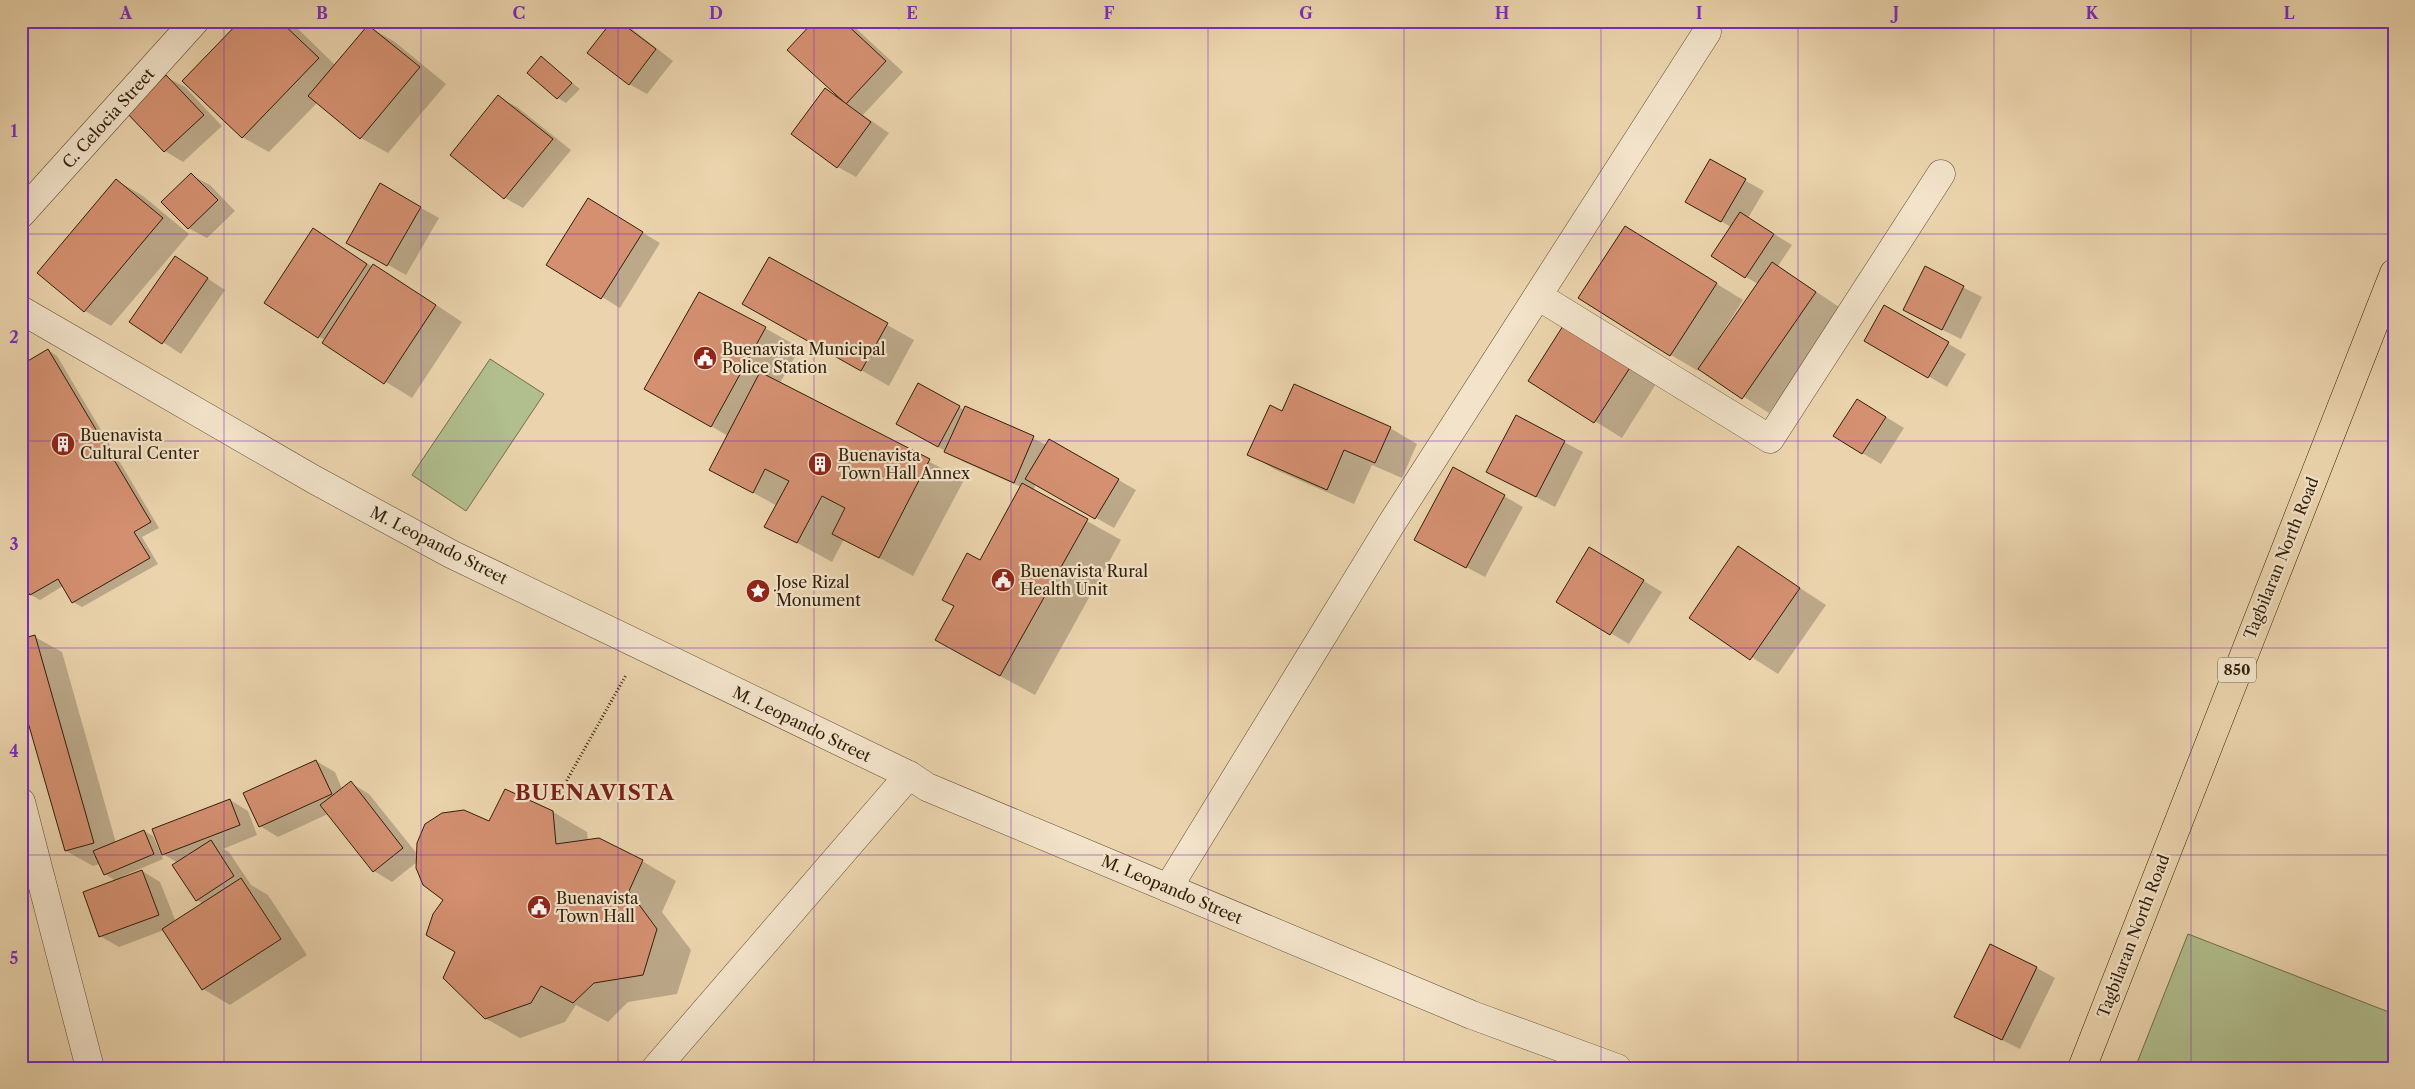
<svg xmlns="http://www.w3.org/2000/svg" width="2415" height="1089" viewBox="0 0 2415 1089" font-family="'Libre Caslon Text',serif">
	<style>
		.green { fill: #b1be8e; stroke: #716e4b }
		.shadow { fill: #0003 }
		.building { fill: #d49071; stroke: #311e08 }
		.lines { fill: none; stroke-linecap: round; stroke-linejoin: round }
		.minor-casing { stroke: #604c31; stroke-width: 29 }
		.major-casing { stroke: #311e08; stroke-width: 29 }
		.path { stroke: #311e08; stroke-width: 3; stroke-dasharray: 1 2.5; stroke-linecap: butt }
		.minor { stroke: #f2e3ca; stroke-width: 28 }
		.major { stroke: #ebd4ad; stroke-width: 28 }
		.grid { fill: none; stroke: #7b2cbf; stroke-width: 1; stroke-opacity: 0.55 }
		.labels { text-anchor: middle; stroke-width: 4.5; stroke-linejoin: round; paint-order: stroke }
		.shield { fill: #f2e3ca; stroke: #6b5942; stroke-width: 1 }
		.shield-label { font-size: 15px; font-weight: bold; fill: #311e08 }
		.street-label { font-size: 16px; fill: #311e08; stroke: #f2e3ca }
		.poi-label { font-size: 16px; fill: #311e08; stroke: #f2e3ca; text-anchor: start }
		.district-label { font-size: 21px; font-weight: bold; letter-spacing: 1px; fill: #7a1f14; stroke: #f2e3ca }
		.neatline { fill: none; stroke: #7b2cbf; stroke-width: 2 }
		.grid-label { font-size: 16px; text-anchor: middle; font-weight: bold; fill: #7b2cbf }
	</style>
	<rect width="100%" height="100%" fill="#ebd4ad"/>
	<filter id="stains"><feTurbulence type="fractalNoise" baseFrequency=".004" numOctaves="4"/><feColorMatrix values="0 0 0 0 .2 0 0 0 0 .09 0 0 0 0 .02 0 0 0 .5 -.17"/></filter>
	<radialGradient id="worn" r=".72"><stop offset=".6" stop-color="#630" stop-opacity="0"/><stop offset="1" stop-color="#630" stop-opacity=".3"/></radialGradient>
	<!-- green -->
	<g class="green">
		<polygon points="490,359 544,394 466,511 412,475"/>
		<polygon points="2188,934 2394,1014 2394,1068 2135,1068"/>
	</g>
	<!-- shadow -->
	<g class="shadow">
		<polygon points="241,21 290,21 336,66 369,27 395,42 446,84 388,153 361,138 318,102 269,152 242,137"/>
		<polygon points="618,21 633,30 673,61 647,94 629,84"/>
		<polygon points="816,21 848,21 903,72 863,115 889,133 856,177 838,167 826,90 840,98"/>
		<polygon points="883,21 906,21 899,30"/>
		<polygon points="542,58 580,89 566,103 558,98"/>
		<polygon points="166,77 185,87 222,126 183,162 165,151"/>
		<polygon points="498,97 517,107 571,150 523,208 505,198"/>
		<polygon points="1710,161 1764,191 1748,218 1792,245 1778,266 1842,309 1769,413 1699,368 1698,371 1671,355 1580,298 1626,228 1743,300 1720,336 1721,337 1758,284 1746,277 1731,227 1687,201"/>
		<polygon points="191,175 210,185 235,211 207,238 188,228"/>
		<polygon points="116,180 143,196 189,234 111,326 85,311"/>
		<polygon points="380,185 439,218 406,275 348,242"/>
		<polygon points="606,211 660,243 620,308 548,264"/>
		<polygon points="314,230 373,267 400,281 462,322 412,398 323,343 325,340 319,337"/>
		<polygon points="175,257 225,290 181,354 131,321"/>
		<polygon points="769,259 914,340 889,386 771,319"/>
		<polygon points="1925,268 1982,297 1961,339 1923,320"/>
		<polygon points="1885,307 1966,354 1947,387 1865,340"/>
		<polygon points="765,328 800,348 780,383 964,480 913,576 844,539 832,562 766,526 777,506 711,469 728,436 646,388"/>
		<polygon points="1595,335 1661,376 1622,438 1530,381"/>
		<polygon points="48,350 57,356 159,528 142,537 158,564 82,607 73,602 63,586 40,600 31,595 21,578"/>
		<polygon points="919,385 964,410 965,407 1047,445 1049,440 1136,490 1114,528 1036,484 1033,491 1121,540 1035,695 971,660 980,561 1021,487 964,462 916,434"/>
		<polygon points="1876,411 1904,428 1881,464 1862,453"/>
		<polygon points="1283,412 1390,428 1417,444 1402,478 1372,465 1354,504 1276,470 1249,454"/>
		<polygon points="1516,417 1583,452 1555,507 1488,472"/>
		<polygon points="1504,496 1523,507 1485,577 1434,550"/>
		<polygon points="1739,548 1826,605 1778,674 1690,618"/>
		<polygon points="1608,559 1662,592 1629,644 1558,602"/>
		<polygon points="35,637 62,652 116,843 144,831 153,836 163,859 123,876 123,878 142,871 160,882 176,922 203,904 197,900 178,863 163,854 230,800 248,811 257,835 223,849 229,852 251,885 268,895 307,955 230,1005 203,989 164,930 119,947 100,936 116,881 105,874 100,864 93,866 66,851"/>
		<polygon points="316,761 335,772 342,789 351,783 369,794 418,855 489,822 553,812 587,832 588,841 642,861 676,881 662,912 691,950 677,994 628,1002 608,1022 576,1005 565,1022 520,1038 485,1018 456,951 445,900 417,862 392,882 374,871 328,814 278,837 260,826"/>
		<polygon points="2037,968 2055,978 2020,1049 1956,1017"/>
	</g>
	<!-- building -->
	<g class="building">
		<polygon points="240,21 280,21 319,58 242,138 182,81"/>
		<polygon points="612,21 619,21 656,49 629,85 587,53"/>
		<polygon points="814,21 843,21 886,61 846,104 787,50"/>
		<polygon points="368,25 420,67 360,139 308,96"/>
		<polygon points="541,56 572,83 557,99 527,73"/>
		<polygon points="166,75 204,115 164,152 126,112"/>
		<polygon points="825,88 871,122 837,168 791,134"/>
		<polygon points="498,95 553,139 504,199 450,155"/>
		<polygon points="1710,159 1746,179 1721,222 1685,202"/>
		<polygon points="191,173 218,200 188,229 161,202"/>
		<polygon points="116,179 163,218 84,312 37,273"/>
		<polygon points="380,183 421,207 387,266 346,243"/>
		<polygon points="588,198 643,232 601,299 546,265"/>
		<polygon points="1740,212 1774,234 1745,278 1711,256"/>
		<polygon points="1625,226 1717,283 1670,356 1578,298"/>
		<polygon points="313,228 367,264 318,338 264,303"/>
		<polygon points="175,256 208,278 162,344 129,322"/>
		<polygon points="769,257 888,323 861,371 742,304"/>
		<polygon points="1772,262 1816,292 1742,399 1698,369"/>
		<polygon points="373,264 436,305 384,384 322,343"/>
		<polygon points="1925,266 1964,286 1942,330 1903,310"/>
		<polygon points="699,292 766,327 711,427 644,389"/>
		<polygon points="1884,305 1949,342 1928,378 1864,341"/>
		<polygon points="1568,318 1635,360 1594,423 1528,381"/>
		<polygon points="48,349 151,522 134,532 150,558 72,603 58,579 30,595 21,581 21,365"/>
		<polygon points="760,372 930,459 879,558 832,534 845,508 822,496 797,543 764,527 789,481 765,469 753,493 709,470"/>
		<polygon points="918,383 960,406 938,447 896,424"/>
		<polygon points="1294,384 1391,427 1375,463 1344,450 1327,490 1247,455 1270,405 1282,411"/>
		<polygon points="1857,399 1886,417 1862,454 1833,436"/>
		<polygon points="965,406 1034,436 1014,483 944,452"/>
		<polygon points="1516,415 1565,441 1536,497 1486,472"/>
		<polygon points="1049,439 1119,479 1095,519 1025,479"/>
		<polygon points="1453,467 1505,495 1466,568 1414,540"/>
		<polygon points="1022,483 1088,519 1000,676 935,640 954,606 942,600 967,553 980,560"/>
		<polygon points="1738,546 1800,588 1750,660 1689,618"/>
		<polygon points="1589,547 1644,580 1610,635 1556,602"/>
		<polygon points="35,635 94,843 65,851 21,698 21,639"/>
		<polygon points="316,760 332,794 259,827 243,793"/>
		<polygon points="351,781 403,848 373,872 320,805"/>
		<polygon points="505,789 553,811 556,844 599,838 643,860 629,891 657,929 643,975 594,983 573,1003 541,986 531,1003 485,1019 443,978 455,952 426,935 433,914 443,900 423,885 416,868 417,843 425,824 442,813 464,810 489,821"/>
		<polygon points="230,799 240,825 162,855 152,829"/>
		<polygon points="144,830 154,854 104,875 93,851"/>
		<polygon points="211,840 234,876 196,901 172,865"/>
		<polygon points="142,870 159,915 99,937 83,892"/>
		<polygon points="241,878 281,939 202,990 162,929"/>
		<polygon points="1990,944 2037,967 2002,1040 1954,1017"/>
	</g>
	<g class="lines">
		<!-- minor casing -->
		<g class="minor-casing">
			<g id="minor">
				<polyline points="21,214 195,21"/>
				<polyline points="1538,296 1770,439 1941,174"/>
				<polyline points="21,310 313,479 451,554 909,775 927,787 1472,1015 1617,1068"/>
				<polyline points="21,802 90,1068"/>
				<polyline points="1168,888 1390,526 1707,32 1705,21"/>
				<polyline points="656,1068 909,775"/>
			</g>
		</g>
		<!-- major casing -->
		<g class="major-casing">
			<polyline id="major" points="2082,1068 2394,273"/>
		</g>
		<!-- path -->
		<polyline class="path" points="558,796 626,675"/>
		<!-- minor -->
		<use href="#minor" class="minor"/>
		<!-- major -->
		<use href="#major" class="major"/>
	</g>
	<!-- grid -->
	<path class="grid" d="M224 21V1068M421 21V1068M618 21V1068M814 21V1068M1011 21V1068M1208 21V1068M1404 21V1068M1601 21V1068M1798 21V1068M1994 21V1068M2191 21V1068M21 234H2394M21 441H2394M21 648H2394M21 855H2394"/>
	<!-- icons -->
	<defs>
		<g id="civic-disc" transform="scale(1.25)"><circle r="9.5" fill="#8f2418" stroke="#f2e3ca"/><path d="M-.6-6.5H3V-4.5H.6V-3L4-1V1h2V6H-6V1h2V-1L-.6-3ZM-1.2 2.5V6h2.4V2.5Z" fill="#fff"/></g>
		<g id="building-disc" transform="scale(1.25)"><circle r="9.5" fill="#8f2418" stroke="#f2e3ca"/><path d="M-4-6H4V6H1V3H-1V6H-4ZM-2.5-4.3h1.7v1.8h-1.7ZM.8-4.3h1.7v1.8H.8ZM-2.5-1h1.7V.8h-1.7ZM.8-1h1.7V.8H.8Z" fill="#fff"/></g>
		<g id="sight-disc" transform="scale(1.25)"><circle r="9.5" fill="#8f2418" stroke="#f2e3ca"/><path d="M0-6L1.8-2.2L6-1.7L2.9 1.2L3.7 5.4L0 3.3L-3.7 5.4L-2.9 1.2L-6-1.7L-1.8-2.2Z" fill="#fff"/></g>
	</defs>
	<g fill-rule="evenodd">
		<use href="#civic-disc" x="705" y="358"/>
		<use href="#building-disc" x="63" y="444"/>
		<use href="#building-disc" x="820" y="464"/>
		<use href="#civic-disc" x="1003" y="580"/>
		<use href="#sight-disc" x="758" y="591"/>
		<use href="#civic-disc" x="539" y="907"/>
	</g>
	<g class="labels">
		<!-- shield labels -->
		<rect class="shield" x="2218" y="657.5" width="38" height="25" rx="4"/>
		<g class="shield-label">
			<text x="2237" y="675">850</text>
		</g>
		<!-- street labels -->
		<g class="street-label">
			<text transform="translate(108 118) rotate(-48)" y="6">C. Celocia Street</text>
			<text transform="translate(439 545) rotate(27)" y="6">M. Leopando Street</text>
			<text transform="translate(2281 558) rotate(-68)" y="6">Tagbilaran North Road</text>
			<text transform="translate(802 724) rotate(26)" y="6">M. Leopando Street</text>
			<text transform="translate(1172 889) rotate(23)" y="6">M. Leopando Street</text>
			<text transform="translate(2133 936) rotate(-69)" y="6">Tagbilaran North Road</text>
		</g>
		<!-- poi labels -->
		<g class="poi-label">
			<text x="722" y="355">Buenavista Municipal<tspan x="722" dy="18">Police Station</tspan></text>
			<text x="80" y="441">Buenavista<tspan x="80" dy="18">Cultural Center</tspan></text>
			<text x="838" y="461">Buenavista<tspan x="838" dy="18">Town Hall Annex</tspan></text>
			<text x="1020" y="577">Buenavista Rural<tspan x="1020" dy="18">Health Unit</tspan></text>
			<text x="776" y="588">Jose Rizal<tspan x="776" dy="18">Monument</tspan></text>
			<text x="556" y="904">Buenavista<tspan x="556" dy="18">Town Hall</tspan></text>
		</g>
		<!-- district labels -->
		<g class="district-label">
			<text x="595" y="800">BUENAVISTA</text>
		</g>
	</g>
	<!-- margin -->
	<rect width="2415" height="1089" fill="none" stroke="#ebd4ad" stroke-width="55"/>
	<rect x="28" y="28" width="2360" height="1034" class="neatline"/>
	<g class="grid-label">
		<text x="126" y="19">A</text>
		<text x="322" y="19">B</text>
		<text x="519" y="19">C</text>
		<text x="716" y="19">D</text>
		<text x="912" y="19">E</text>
		<text x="1109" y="19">F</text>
		<text x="1306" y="19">G</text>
		<text x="1502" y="19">H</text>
		<text x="1699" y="19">I</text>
		<text x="1896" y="19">J</text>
		<text x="2092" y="19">K</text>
		<text x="2289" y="19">L</text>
		<text x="14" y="137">1</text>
		<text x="14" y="343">2</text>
		<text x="14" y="550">3</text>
		<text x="14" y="757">4</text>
		<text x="14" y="964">5</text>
	</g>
	<rect width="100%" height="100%" filter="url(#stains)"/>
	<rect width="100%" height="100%" fill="url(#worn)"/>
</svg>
